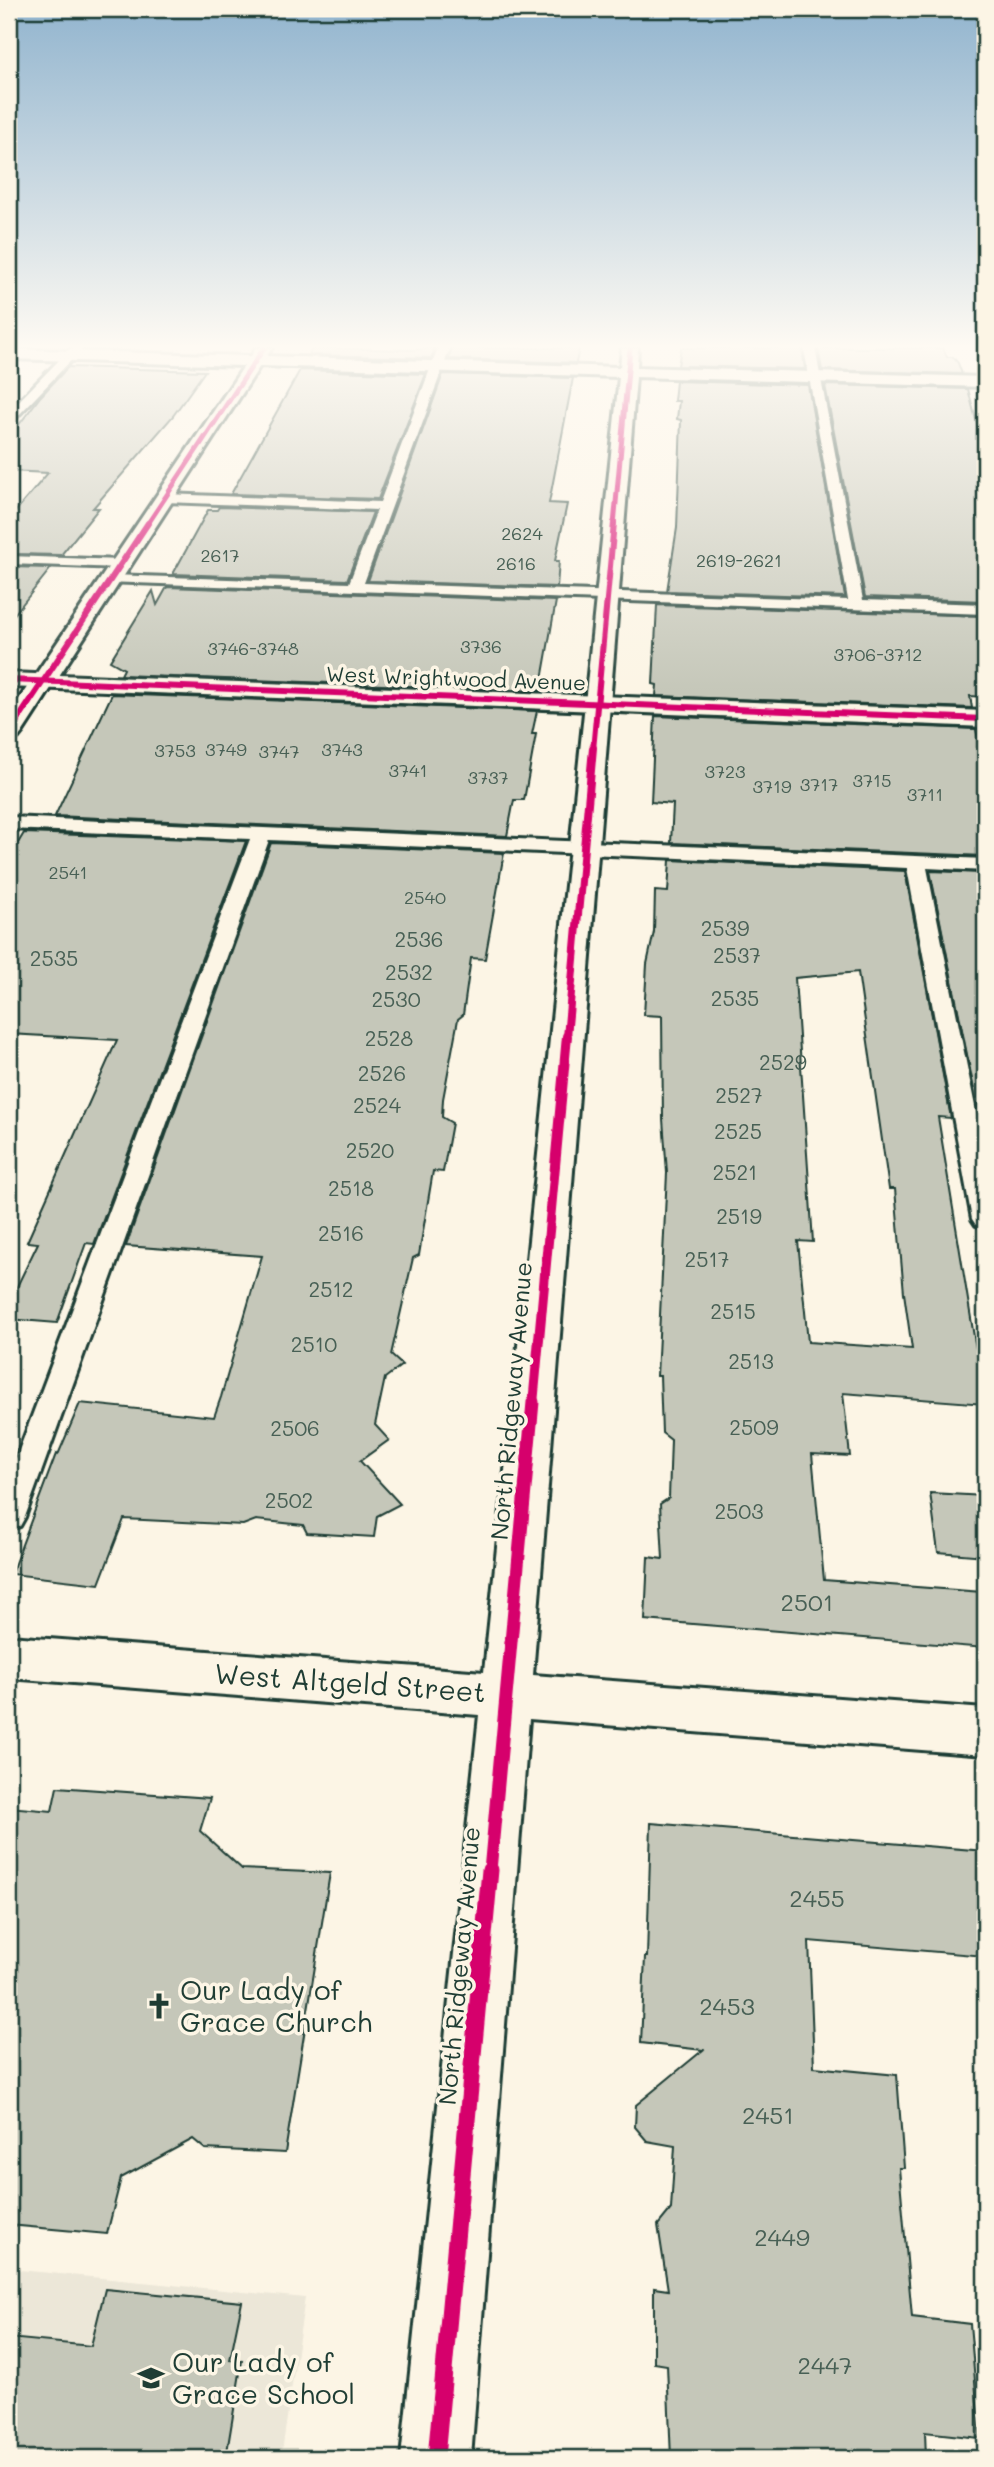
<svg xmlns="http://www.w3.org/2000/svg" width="994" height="2467" viewBox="0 0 994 2467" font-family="Mali,sans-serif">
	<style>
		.built { fill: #ece7d8 }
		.building { fill: #c5c7b9; stroke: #1f3d34; stroke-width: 2; fill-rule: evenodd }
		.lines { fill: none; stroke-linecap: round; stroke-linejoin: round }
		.service-casing { stroke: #1f3d34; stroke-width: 6 }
		.minor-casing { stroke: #1f3d34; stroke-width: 6 }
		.tertiary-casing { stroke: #1f3d34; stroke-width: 6 }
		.service { fill: #fcf5e5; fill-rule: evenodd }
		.minor { fill: #fcf5e5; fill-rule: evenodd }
		.tertiary { fill: #fcf5e5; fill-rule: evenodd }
		.cycleway-far5-casing { stroke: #fcf5e5; stroke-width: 7 }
		.cycleway-far4-casing { stroke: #fcf5e5; stroke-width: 9 }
		.cycleway-far3-casing { stroke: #fcf5e5; stroke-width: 11 }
		.cycleway-far2-casing { stroke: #fcf5e5; stroke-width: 15 }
		.cycleway-far1-casing { stroke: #fcf5e5; stroke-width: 18 }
		.cycleway-casing { stroke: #fcf5e5; stroke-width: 21 }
		.cycleway-far5 { stroke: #d6006c; stroke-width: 5 }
		.cycleway-far4 { stroke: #d6006c; stroke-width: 6 }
		.cycleway-far3 { stroke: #d6006c; stroke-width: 8 }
		.cycleway-far2 { stroke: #d6006c; stroke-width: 10 }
		.cycleway-far1 { stroke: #d6006c; stroke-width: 13 }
		.cycleway { stroke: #d6006c; stroke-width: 17 }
		.labels { text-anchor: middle; stroke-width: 7; stroke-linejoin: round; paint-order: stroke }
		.far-number-label { font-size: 18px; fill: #486055 }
		.far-street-label { font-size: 21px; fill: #1f3d34; stroke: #fcf5e5 }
		.number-label { font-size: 21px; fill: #486055 }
		.street-label { font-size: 24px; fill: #1f3d34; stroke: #fcf5e5 }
		.near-number-label { font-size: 24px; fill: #486055 }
		.near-street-label { font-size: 28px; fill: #1f3d34; stroke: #fcf5e5 }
		.near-poi-label { font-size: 28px; fill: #1f3d34; stroke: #fcf5e5; text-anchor: start }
	</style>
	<rect width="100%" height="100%" fill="#fcf5e5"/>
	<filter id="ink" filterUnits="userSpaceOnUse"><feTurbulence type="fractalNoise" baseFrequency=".0143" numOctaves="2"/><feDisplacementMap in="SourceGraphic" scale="14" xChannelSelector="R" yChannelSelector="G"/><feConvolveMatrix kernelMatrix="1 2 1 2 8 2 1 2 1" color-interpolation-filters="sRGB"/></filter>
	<g filter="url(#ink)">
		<!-- built -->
		<polygon class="built" points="9,2269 305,2298 281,2458 9,2458"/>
		<!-- building -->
		<g class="building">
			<polygon points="312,348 412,350 435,348 431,358 309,355"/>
			<polygon points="452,348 579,348 576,363 449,359"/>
			<polygon points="681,348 802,348 805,369 678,366"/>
			<polygon points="818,348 943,348 947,357 953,357 958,363 962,374 822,370"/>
			<polygon points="68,367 205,371 173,416 93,508 99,508 61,555 9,554 9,519 48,473 9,471 9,438 40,397"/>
			<polygon points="300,370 426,374 378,499 231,494"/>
			<polygon points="443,374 573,378 549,503 567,504 555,561 559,561 557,587 368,581"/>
			<polygon points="676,381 808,385 845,597 667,591 677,528 681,420 677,419 679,401 674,401"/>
			<polygon points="825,385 968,389 985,455 985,601 865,597"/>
			<polygon points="219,507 373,512 347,580 173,574 208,510 217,510"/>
			<polygon points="9,567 51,568 9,621"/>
			<polygon points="167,587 556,601 540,691 121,675 124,669 110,661 153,591 157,605"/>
			<polygon points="657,605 985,616 985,697 970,696 972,708 656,696 657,685 653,684"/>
			<polygon points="112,694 537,711 532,734 536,734 524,800 514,800 507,836 55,816"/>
			<polygon points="655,716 976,729 985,774 985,856 671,843 673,804 651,802"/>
			<polygon points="24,833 246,841 94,1244 86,1243 57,1323 9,1319 9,1303 38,1243 27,1242 117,1040 9,1034 9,858"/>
			<polygon points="271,843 504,853 485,959 471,958 463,1015 458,1019 443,1099 442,1117 452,1123 443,1172 433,1171 419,1255 413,1258 391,1355 402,1365 385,1378 375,1425 389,1440 360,1461 400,1504 377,1516 374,1537 307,1533 303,1525 256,1520 243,1525 124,1519 99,1584 11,1574 56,1454 58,1455 80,1403 214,1417 221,1397 262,1256 126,1246"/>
			<path d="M670 860 905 871 951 1118 938 1117 985 1404 843 1393 850 1456 812 1454 824 1580 982 1592 985 1648 645 1620 648 1557 663 1559 660 1504 669 1498 671 1440 662 1433 660 1376H657L667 1173 663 1119 662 1016 644 1015 647 964 654 932 655 891 668 892ZM858 972 889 1189H895L904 1293 912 1349 808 1342 798 1241 813 1242 795 978Z"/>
			<polygon points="930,871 985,873 985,1120 980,1119"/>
			<polygon points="930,1493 985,1496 985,1556 938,1552"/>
			<polygon points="57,1787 210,1798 200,1831 242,1869 330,1873 285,2153 205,2149 193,2139 121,2178 107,2234 9,2225 9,1807 52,1811"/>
			<polygon points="651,1823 985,1851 985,1956 809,1941 814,2067 897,2075 904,2168 899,2168 912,2317 970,2324 980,2438 925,2432 926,2458 671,2458 667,2365 654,2363 654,2288 668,2290 658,2225 671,2209 675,2146 647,2141 635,2127 636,2105 703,2050 641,2043 645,1957 647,1957"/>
			<polygon points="105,2289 242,2302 230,2360 242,2361 226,2458 9,2458 9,2338 91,2346"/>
		</g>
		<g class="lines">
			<!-- service casing -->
			<g class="service-casing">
				<g id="service">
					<polygon points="71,348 83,348 13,421 9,422 9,411"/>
					<polygon points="438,348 450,348 364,583 848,600 804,348 815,348 863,600 985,604 985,614 106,582 104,579 111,575 349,583 377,510 165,502 158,498 165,494 380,502"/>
					<polygon points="9,556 121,560 128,564 121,568 9,564"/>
					<polygon points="9,817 985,859 985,871 927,868 985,1156 985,1228 976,1225 972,1219 907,868 269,840 25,1517 20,1526 9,1529 9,1477 250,839 9,829"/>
				</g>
			</g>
			<!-- minor casing -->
			<g class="minor-casing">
				<polygon id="minor" points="256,348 272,348 267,356 620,367 622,348 638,348 637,367 985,377 985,387 636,377 533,1675 985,1709 985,1755 529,1719 471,2458 401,2458 479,1715 9,1678 9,1636 484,1672 619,377 260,366 22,733 18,738 9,741 9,714 244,366 9,359 9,349 251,356"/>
			</g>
			<!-- tertiary casing -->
			<g class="tertiary-casing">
				<polygon id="tertiary" points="9,673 985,711 985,727 9,687"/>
			</g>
			<!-- service -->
			<use href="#service" class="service"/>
			<!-- minor -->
			<use href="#minor" class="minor"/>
			<!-- tertiary -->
			<use href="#tertiary" class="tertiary"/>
			<!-- cycleway-far5 casing -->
			<g class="cycleway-far5-casing">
				<g id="cycleway-far5">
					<polyline points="147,525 264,348"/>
					<polyline points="614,525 630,348"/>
				</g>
			</g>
			<!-- cycleway-far4 casing -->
			<g class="cycleway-far4-casing">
				<g id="cycleway-far4">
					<polyline points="9,680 985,719"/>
					<polyline points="9,733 148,523"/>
					<polyline points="593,750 614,523"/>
				</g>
			</g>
			<!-- cycleway-far3 casing -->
			<g class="cycleway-far3-casing">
				<polyline id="cycleway-far3" points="567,1037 593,748"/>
			</g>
			<!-- cycleway-far2 casing -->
			<g class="cycleway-far2-casing">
				<polyline id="cycleway-far2" points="533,1404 567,1036"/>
			</g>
			<!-- cycleway-far1 casing -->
			<g class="cycleway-far1-casing">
				<polyline id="cycleway-far1" points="490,1871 533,1402"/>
			</g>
			<!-- cycleway casing -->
			<g class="cycleway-casing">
				<polyline id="cycleway" points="436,2458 490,1870"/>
			</g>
			<!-- cycleway-far5 -->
			<use href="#cycleway-far5" class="cycleway-far5"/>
			<!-- cycleway-far4 -->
			<use href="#cycleway-far4" class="cycleway-far4"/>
			<!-- cycleway-far3 -->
			<use href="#cycleway-far3" class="cycleway-far3"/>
			<!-- cycleway-far2 -->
			<use href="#cycleway-far2" class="cycleway-far2"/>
			<!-- cycleway-far1 -->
			<use href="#cycleway-far1" class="cycleway-far1"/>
			<!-- cycleway -->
			<use href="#cycleway" class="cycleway"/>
		</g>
	</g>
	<!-- sky -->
	<linearGradient id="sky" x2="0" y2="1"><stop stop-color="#91b4ce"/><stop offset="0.5" stop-color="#fefaf3"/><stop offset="1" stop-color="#fefaf3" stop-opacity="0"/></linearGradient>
	<rect width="994" height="693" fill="url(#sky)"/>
	<!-- icons -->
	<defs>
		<g id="church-bare" transform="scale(2.1)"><path d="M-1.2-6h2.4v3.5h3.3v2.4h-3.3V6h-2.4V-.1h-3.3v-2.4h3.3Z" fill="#1f3d34" stroke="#fcf5e5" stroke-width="2.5" paint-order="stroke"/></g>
		<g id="school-bare" transform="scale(2.1)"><path d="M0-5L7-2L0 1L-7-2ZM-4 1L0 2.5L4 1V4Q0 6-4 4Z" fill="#1f3d34" stroke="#fcf5e5" stroke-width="2.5" paint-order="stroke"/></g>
	</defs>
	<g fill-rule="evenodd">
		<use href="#church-bare" x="159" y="2006"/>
		<use href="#school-bare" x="151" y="2378"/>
	</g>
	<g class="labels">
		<!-- far-number labels -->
		<g class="far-number-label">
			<text x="522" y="540">2624</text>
			<text x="220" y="562">2617</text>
			<text x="739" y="567">2619-2621</text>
			<text x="516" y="570">2616</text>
			<text x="481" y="653">3736</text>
			<text x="253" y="655">3746-3748</text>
			<text x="878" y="661">3706-3712</text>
			<text x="226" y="756">3749</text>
			<text x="342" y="756">3743</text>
			<text x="175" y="757">3753</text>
			<text x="279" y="758">3747</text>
			<text x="408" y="777">3741</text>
			<text x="725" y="778">3723</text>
			<text x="488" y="784">3737</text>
			<text x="872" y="787">3715</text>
			<text x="819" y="791">3717</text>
			<text x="772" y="793">3719</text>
			<text x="925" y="801">3711</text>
			<text x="68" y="879">2541</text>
			<text x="425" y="904">2540</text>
		</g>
		<!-- far-street labels -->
		<g class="far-street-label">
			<text transform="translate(456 679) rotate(2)" y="7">West Wrightwood Avenue</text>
		</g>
		<!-- number labels -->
		<g class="number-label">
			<text x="725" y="936">2539</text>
			<text x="419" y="947">2536</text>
			<text x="737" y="963">2537</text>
			<text x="54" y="966">2535</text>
			<text x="409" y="980">2532</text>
			<text x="735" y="1006">2535</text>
			<text x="396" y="1007">2530</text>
			<text x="389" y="1046">2528</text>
			<text x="783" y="1070">2529</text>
			<text x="382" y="1081">2526</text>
			<text x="739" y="1103">2527</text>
			<text x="377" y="1113">2524</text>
			<text x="738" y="1139">2525</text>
			<text x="370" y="1158">2520</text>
			<text x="735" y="1180">2521</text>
			<text x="351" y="1196">2518</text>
			<text x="739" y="1224">2519</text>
			<text x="341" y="1241">2516</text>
			<text x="707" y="1267">2517</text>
			<text x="331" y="1297">2512</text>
			<text x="733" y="1319">2515</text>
			<text x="314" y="1352">2510</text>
			<text x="751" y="1369">2513</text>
			<text x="754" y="1435">2509</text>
			<text x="295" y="1436">2506</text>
			<text x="289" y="1508">2502</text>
			<text x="739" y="1519">2503</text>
		</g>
		<!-- street labels -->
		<g class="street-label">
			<text transform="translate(512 1401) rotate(-85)" y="8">North Ridgeway Avenue</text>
			<text transform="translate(460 1966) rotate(-85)" y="8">North Ridgeway Avenue</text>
		</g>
		<!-- near-number labels -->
		<g class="near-number-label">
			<text x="807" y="1611">2501</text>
			<text x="817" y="1907">2455</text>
			<text x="727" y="2015">2453</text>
			<text x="768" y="2124">2451</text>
			<text x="782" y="2246">2449</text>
			<text x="825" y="2374">2447</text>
		</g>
		<!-- near-street labels -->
		<g class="near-street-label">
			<text transform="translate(350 1683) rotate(4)" y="10">West Altgeld Street</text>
		</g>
		<!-- near-poi labels -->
		<g class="near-poi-label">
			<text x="180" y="2000">Our Lady of<tspan x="180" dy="32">Grace Church</tspan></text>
			<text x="172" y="2372">Our Lady of<tspan x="172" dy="32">Grace School</tspan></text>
		</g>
	</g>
	<!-- margin -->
	<rect width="994" height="2467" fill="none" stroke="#fcf5e5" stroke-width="35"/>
	<rect x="18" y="18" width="959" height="2432" fill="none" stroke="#1f3d34" stroke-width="2.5" filter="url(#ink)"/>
</svg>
